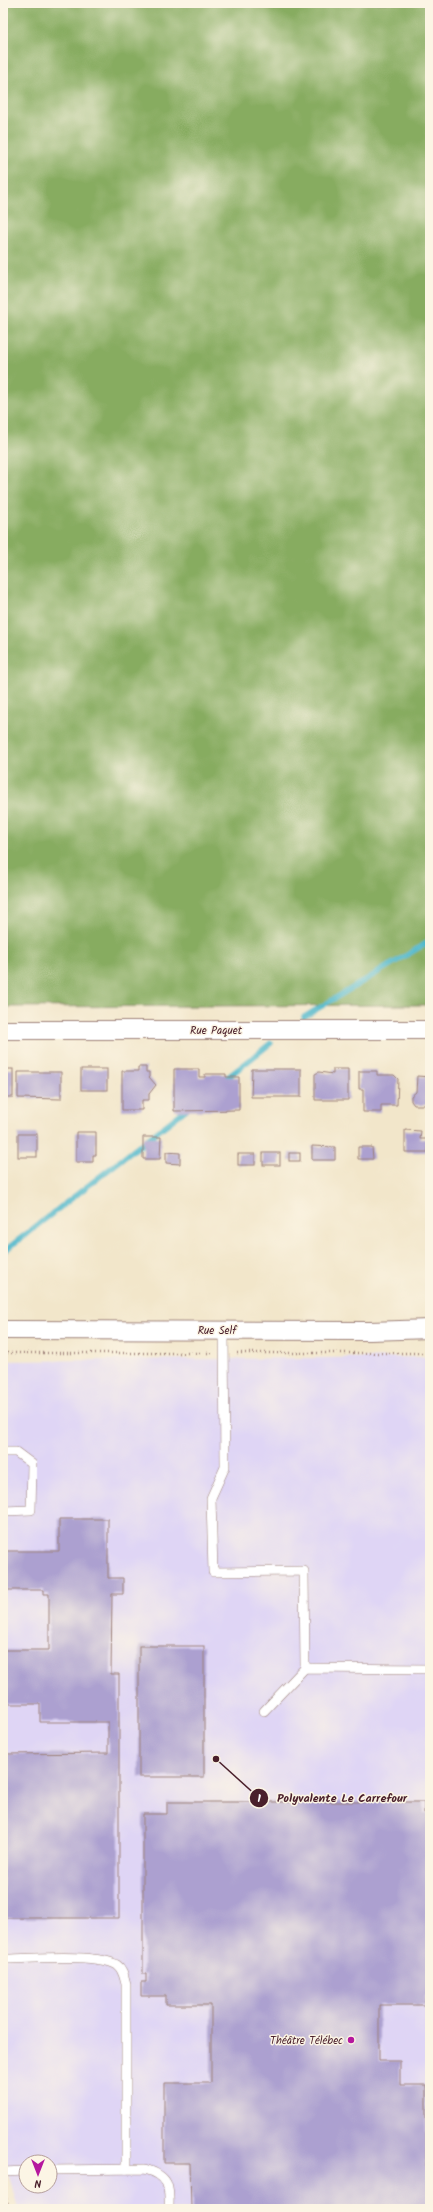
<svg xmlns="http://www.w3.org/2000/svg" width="433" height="2212" viewBox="0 0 433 2212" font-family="Kalam,sans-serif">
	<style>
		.built { fill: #dfd5f5; fill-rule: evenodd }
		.forest { fill: #87ac61; stroke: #686646 }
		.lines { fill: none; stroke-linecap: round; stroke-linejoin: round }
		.stream { stroke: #4fb8cc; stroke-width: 5.5 }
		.building { fill: #aca0d0 }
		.service-casing { stroke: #9e827a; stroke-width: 10 }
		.minor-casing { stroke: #9e827a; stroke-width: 20 }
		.path { stroke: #9e827a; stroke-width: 2.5; stroke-dasharray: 1 3; stroke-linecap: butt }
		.service { stroke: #fff; stroke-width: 9 }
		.minor { stroke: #fff; stroke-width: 18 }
		.poi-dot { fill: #b5179e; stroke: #fcf5e5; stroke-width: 1.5 }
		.labels { text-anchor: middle; stroke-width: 3; stroke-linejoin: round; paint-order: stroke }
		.street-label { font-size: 11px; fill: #4a1f2b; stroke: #fcf5e5 }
		.poi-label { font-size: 11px; fill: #4a1f2b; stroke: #fcf5e5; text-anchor: end }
		.leader { fill: none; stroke: #4a1f2b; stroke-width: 1.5 }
		.callout-dot { fill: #4a1f2b; stroke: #fcf5e5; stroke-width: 1.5 }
		.mark-label { font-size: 12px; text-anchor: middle; font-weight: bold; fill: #fff }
		.callout-label { font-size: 12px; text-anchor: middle; font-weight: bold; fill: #4a1f2b; stroke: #fcf5e5; stroke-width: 3; stroke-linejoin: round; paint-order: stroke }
	</style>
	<rect width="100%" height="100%" fill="#fcf5e5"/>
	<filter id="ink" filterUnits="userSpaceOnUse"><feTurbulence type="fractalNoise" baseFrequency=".025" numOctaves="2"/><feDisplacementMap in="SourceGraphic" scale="8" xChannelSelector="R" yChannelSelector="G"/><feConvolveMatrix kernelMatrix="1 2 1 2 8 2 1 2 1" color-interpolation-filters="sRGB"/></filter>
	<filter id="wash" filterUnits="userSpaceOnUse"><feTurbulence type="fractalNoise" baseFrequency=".012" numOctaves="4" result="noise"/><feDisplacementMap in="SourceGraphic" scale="16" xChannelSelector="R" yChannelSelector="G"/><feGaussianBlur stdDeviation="0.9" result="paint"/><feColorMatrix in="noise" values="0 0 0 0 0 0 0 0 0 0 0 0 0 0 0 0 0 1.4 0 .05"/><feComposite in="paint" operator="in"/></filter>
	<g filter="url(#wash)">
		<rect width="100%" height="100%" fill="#f2e6ca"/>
		<!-- built -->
		<path class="built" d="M430 1357V2209H18L3 2156V1361ZM26 2162H50V2186H26Z"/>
		<!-- forest -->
		<polygon class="forest" points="3,3 430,3 430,1005 3,1007"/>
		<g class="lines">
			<!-- stream -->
			<g class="stream">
				<polyline points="304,1017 430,941"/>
				<polyline points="223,1081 271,1043"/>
				<polyline points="3,1252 189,1107"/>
			</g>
		</g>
		<g id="blocks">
			<!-- building -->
			<g class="building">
				<polygon points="138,1067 146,1067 146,1072 149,1072 149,1077 156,1085 149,1094 149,1100 142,1100 142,1110 122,1110 122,1071 138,1071"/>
				<rect x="3" y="1069" width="10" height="28"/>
				<rect x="81" y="1069" width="26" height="21"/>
				<polygon points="174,1069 199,1069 199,1077 205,1077 205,1074 226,1074 226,1077 239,1077 239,1110 174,1111"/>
				<polygon points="252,1069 301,1069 301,1097 251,1097"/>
				<polygon points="333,1069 348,1069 348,1100 315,1100 315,1074 319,1072 333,1074"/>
				<polygon points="359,1071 377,1071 377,1075 394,1075 398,1079 397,1105 381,1105 381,1112 363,1112 363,1089 359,1089"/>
				<polygon points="18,1072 61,1072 61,1099 18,1098"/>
				<polygon points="417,1076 430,1077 430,1105 414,1105 411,1101 411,1096 416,1092"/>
				<polygon points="405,1130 421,1131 420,1139 428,1139 428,1152 405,1152"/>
				<polygon points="76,1132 96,1132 96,1155 93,1155 93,1162 76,1162"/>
				<rect x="18" y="1134" width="19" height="23"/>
				<polygon points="143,1137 161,1137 160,1159 143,1159"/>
				<polygon points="312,1146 335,1147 335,1160 312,1160"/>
				<polygon points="358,1147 372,1147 373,1159 358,1159"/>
				<polygon points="166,1152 180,1153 180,1164 166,1163"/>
				<rect x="263" y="1153" width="17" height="12"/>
				<rect x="289" y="1153" width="11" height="8"/>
				<rect x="238" y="1154" width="17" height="11"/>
				<polygon points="59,1519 108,1519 108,1578 123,1578 123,1594 112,1594 111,1674 119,1674 119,1918 3,1918 3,1754 108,1753 108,1722 40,1722 40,1704 3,1704 3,1650 49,1650 49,1594 43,1594 43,1590 3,1590 3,1551 59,1551"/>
				<rect x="139" y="1646" width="65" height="131"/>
				<polygon points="167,1802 424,1802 424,1813 430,1813 430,1996 425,1996 425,2005 379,2005 379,2061 400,2061 400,2085 426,2085 426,2166 430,2166 430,2209 191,2209 190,2163 164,2163 164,2083 211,2083 211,2005 166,2005 166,1996 141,1996 141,1982 146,1982 146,1974 143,1974 143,1814 167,1814"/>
			</g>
		</g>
	</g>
	<g filter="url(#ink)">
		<use href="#blocks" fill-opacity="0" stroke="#9e827a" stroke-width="1"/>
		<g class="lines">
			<!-- service casing -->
			<g class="service-casing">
				<g id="service">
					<polyline points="224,1330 225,1467 211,1498 213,1572 304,1571 305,1668"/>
					<polyline points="3,1452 16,1452 32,1464 31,1510 3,1511"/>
					<polyline points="264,1711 305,1668 430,1669"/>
					<path d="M3 1959C27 1959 98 1953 117 1965 123 1969 124 1977 126 1984V2169"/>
					<path d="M50 2170 145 2169C169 2176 170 2186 169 2209"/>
					<polyline points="3,2172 26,2171"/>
				</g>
			</g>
			<!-- minor casing -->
			<g class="minor-casing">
				<g id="minor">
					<polyline points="3,1030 430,1030"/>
					<polyline points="3,1330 370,1331 430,1329"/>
				</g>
			</g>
			<!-- path -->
			<g class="path">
				<polyline points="3,1353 212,1353"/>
				<polyline points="237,1353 430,1353"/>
				<polyline points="3,2187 9,2209"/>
			</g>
			<!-- service -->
			<use href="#service" class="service"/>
			<!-- minor -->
			<use href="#minor" class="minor"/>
		</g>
	</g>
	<!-- markers -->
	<circle class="poi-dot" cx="351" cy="2040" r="4"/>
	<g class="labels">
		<!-- street labels -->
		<g class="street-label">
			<text x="216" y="1034">Rue Paquet</text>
			<text x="217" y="1334">Rue Self</text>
		</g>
		<!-- poi labels -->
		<g class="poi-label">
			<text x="343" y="2044">Théâtre Télébec</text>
		</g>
	</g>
	<!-- callouts -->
	<path class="leader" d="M216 1759L259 1798"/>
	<g class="callout-dot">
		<circle cx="216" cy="1759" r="4"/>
		<circle cx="259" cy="1798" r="10"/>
	</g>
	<g class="mark-label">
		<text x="259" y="1802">1</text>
	</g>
	<g class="callout-label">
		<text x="342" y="1802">Polyvalente Le Carrefour</text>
	</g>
	<!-- margin -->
	<rect width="433" height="2212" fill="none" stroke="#fcf5e5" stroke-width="16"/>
	<!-- north arrow -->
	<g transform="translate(38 2174) rotate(180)"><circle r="19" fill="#fcf5e5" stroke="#b59f9b"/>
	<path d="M0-3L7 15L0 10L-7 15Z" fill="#b5179e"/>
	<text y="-6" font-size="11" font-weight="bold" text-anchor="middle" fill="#4a1f2b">N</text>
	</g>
</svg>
